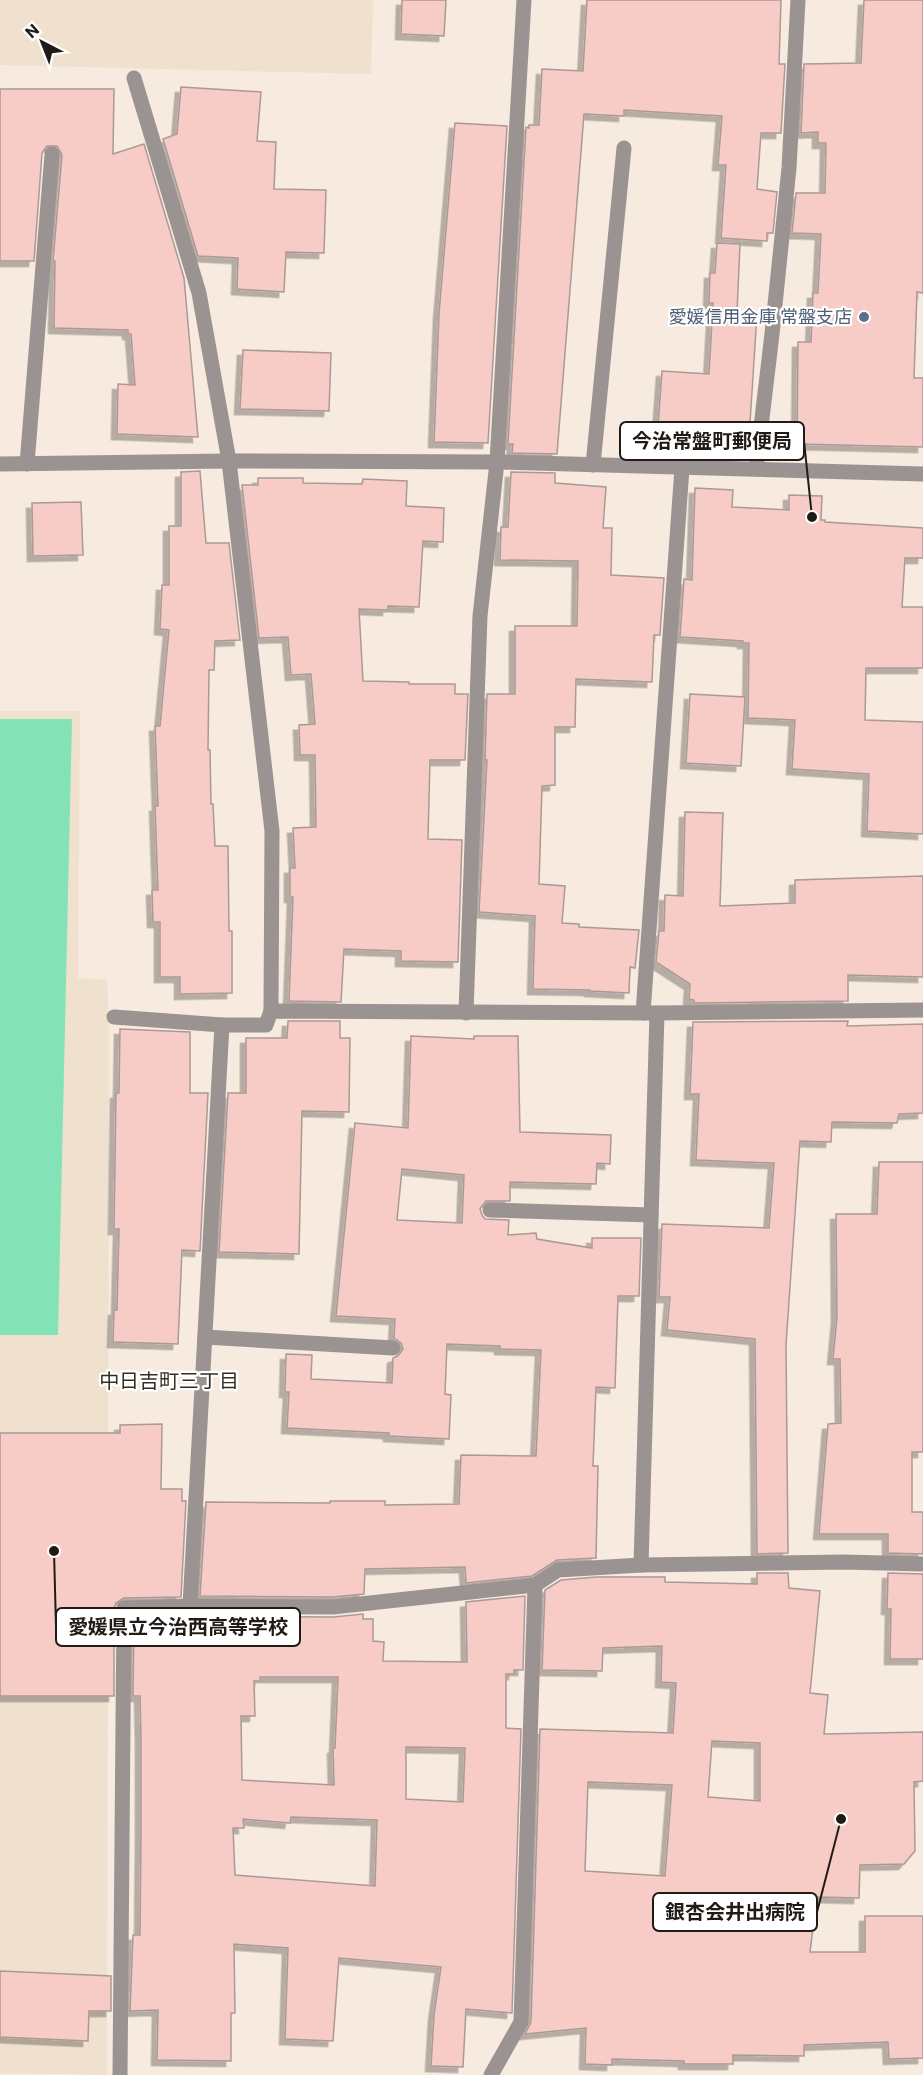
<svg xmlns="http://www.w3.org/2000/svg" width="923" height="2075" viewBox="0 0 923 2075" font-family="Commissioner,'Noto Sans JP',sans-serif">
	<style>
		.education { fill: #efe1cd }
		.green { fill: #83e3b7 }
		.building { fill: #f7cbc6; stroke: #ac9997; stroke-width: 1.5; fill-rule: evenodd; filter: url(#shadow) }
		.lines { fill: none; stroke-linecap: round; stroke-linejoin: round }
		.street { stroke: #9b9392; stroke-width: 15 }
		.service-dot { fill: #5c6f8a; stroke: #fff; stroke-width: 2 }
		.labels { text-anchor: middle; stroke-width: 4.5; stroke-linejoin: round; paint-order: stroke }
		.service-label { font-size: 18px; fill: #4e5e75; stroke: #fff; text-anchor: end }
		.neighbourhood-label { font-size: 20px; fill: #352c22; stroke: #fff }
		.leader { fill: none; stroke: #201b17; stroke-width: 2 }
		.callout-dot { fill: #201b17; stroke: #fff; stroke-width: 2 }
		.callout { fill: #fff; stroke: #201b17; stroke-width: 2 }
		.callout-label { font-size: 20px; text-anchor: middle; font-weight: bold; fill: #201b17 }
	</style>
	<defs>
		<filter id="shadow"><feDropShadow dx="-5.5" dy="5.5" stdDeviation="0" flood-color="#0004"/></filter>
	</defs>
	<rect width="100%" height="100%" fill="#f7eade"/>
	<!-- education -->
	<g class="education">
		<polygon points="0,0 373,0 371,74 0,65"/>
		<polygon points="0,711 80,711 78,978 107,980 109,1029 107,2075 0,2073"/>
	</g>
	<!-- green -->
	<polygon class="green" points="0,719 72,719 58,1335 0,1335"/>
	<!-- building -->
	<g class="building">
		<polygon points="402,0 446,0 444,36 401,34"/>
		<polygon points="587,0 781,0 779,64 785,64 781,133 761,133 757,189 777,192 773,233 767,233 767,241 721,238 726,165 718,165 722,116 624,110 624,116 584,114 557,454 512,453 513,444 508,444 526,127 529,128 529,125 539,125 542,69 583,71"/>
		<polygon points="864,0 923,0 923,293 917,292 914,378 923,378 923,447 797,444 798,342 811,342 813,293 818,293 821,234 792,233 796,193 825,193 826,143 818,143 818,132 801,133 804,64 861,63"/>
		<polygon points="181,87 261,92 257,141 276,142 274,189 326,190 324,253 286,252 284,292 237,289 238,258 198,256 163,139 177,134"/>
		<polygon points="0,89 114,89 113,154 144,144 184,278 198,437 117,434 118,384 135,385 131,334 128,334 128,330 54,328 55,261 53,261 62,155 57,146 47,146 42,153 34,261 0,261"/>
		<polygon points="455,123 507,126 488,443 434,442 439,314"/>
		<polygon points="717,243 740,244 737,313 757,314 749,438 712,436 713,429 658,426 662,371 709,374 713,303 709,303 710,273 715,273"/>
		<polygon points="243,350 331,353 329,411 240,409"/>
		<polygon points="200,471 206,543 229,543 240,640 215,641 214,670 209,670 208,750 210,750 211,804 213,804 215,846 228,846 229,931 232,931 232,993 180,994 180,977 160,977 160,922 153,922 152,890 158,890 155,806 158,806 155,726 160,726 169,630 160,629 162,585 169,585 169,526 181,526 181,472"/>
		<polygon points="511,472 555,473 555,483 606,487 603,528 612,528 611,575 664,578 660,635 654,635 652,682 576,679 575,727 555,727 555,785 542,786 539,884 565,886 562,923 579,924 579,927 639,930 635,968 630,967 629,993 590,991 590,990 533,989 535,916 479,912 487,760 485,760 487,694 515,694 515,626 577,626 578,561 500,560 501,527 508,527"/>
		<polygon points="258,478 303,478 303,483 362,484 363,479 407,481 406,506 444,508 443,542 423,541 419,607 388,606 388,610 359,609 363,681 409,682 409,684 455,684 455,694 468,694 465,760 430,760 428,839 462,840 458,962 401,961 401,951 344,949 341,1002 289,1001 293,897 290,897 290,868 295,868 293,828 316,827 315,755 300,755 299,725 315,724 311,674 291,675 288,637 259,638 242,485 258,485"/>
		<polygon points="695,488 733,490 732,507 789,510 789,495 822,496 821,520 825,520 825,522 923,528 923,558 905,558 902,607 923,607 923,668 866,668 865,720 923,722 923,834 867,831 869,774 792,769 795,720 748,718 749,643 743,643 743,641 680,637 684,579 692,580"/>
		<polygon points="81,502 83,555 33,556 32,503"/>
		<polygon points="690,694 745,697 741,766 686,763"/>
		<polygon points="685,812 723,813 720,906 795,903 795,880 923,876 923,977 848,975 848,1001 694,1003 694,1000 689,999 690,984 656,962 659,931 664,931 665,895 683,896"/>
		<polygon points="288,1021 340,1021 340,1038 350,1038 349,1112 302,1111 299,1254 219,1252 228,1093 246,1093 246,1038 287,1038"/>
		<polygon points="848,1021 847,1026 923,1024 923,1113 899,1114 897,1123 832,1122 831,1142 800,1141 786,1345 788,1553 757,1554 755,1339 667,1330 670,1297 659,1297 662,1224 769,1228 774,1163 696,1160 699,1094 690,1094 693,1022"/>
		<polygon points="120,1029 190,1032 190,1093 208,1093 200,1251 182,1250 178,1344 113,1342 114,1310 117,1310 119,1229 114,1229 116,1093 119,1093"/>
		<path d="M411 1036 474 1039V1036H518L520 1132 611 1135 610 1164 597 1163 596 1184 510 1182V1201H486L480 1209 482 1215 485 1219 509 1220 508 1235 536 1233 537 1239 592 1248V1238H641L639 1296H618L615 1388 596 1387 593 1466H598L596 1558 557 1560 532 1576 466 1583 465 1567 365 1569 364 1594 333 1597 200 1596 206 1502 330 1503V1501H385V1505L459 1504 461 1455 536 1456 541 1350 500 1349V1346L447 1344 445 1394 451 1395 449 1439 389 1436V1433L287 1428 289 1392H285L286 1354 312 1355 311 1379 392 1383 393 1358 398 1356 403 1349 401 1343 394 1338 395 1319 336 1316 355 1123 408 1128ZM402 1169 464 1175 462 1223 397 1220Z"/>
		<polygon points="879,1162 923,1162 923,1452 912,1452 912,1512 923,1512 923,1554 888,1553 888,1534 819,1534 828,1424 841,1423 840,1359 833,1359 837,1317 836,1214 877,1214"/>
		<polygon points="162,1424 161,1489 182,1489 182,1501 186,1501 181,1597 124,1598 116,1603 114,1608 114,1696 0,1696 0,1433 120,1433 120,1425"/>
		<path d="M757 1573H788L789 1588 820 1591 810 1693 828 1695 824 1734 923 1732V1781L914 1782 915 1851 904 1864 860 1865 859 1898 817 1897 810 1952H865V1916H923V2058L889 2059 888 2042 804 2045V2056L733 2055V2064H684V2061L612 2059V2065L585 2064 586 2028 525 2034 531 2022 540 1729 673 1733 676 1683 661 1682 662 1646 603 1648 602 1671 542 1670 545 1590 561 1580 596 1577H665V1582L757 1584ZM712 1741 760 1743V1801L708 1797ZM588 1782 672 1785 665 1876 585 1871Z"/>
		<polygon points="888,1573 923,1574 923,1659 890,1659 891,1609 887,1609"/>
		<path d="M525 1596 523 1670H514V1674H506V1728L521 1729 512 2013 466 2009 463 2067 431 2066 434 2015 441 1967 339 1958 333 2041 285 2039 288 1948 234 1944 235 2013H231V2061L157 2060 158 2010 130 2011 133 1935H140L141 1835V1736L140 1696H133L134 1617 190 1616 333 1617 363 1614V1619H373V1641L384 1642 383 1661 467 1662 466 1602ZM260 1677H338L335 1748H333L334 1785 242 1780 241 1716H255L254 1681H260ZM406 1747 465 1748 463 1802 406 1799ZM291 1817 377 1820 375 1886 235 1875 233 1828H244L243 1819 290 1823Z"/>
		<polygon points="0,1971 111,1976 111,2011 89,2011 88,2041 0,2037"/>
	</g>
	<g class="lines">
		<!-- street -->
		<g class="street">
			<polyline points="134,78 199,293 229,461 272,831 271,1011"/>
			<polyline points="0,464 229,461 497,462 923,474"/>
			<polyline points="27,464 52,154"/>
			<polyline points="593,465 624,148"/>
			<polyline points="756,469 772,334 789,168 798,0"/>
			<polyline points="466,1013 480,616 497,462 524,0"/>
			<polyline points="643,1013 682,468"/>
			<polyline points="114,1017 222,1025 190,1606"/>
			<polyline points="222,1025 266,1025 271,1011 657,1013 923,1010"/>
			<polyline points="490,1210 651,1215"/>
			<polyline points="205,1337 393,1348"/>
			<polyline points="641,1565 657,1013"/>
			<polyline points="120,2075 124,1608 190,1606 333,1607 535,1585 558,1570 641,1565 843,1562 923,1564"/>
			<polyline points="491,2075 521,2022 535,1585"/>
		</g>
	</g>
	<!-- markers -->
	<circle class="service-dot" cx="864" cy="317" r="6"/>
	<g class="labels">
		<!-- service labels -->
		<g class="service-label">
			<text x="852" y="323">愛媛信用金庫 常盤支店</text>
		</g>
		<!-- neighbourhood labels -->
		<g class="neighbourhood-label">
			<text x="169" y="1388">中日吉町三丁目</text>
		</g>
	</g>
	<!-- callouts -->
	<path class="leader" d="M812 517L804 441M54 1551L56 1627M841 1819L817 1912"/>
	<g class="callout-dot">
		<circle cx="812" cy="517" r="6"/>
		<circle cx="54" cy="1551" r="6"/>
		<circle cx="841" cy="1819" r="6"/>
	</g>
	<g class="callout">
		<rect x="620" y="422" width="184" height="38" rx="6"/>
		<rect x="56" y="1608" width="244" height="38" rx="6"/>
		<rect x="653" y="1893" width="164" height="38" rx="6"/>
	</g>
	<g class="callout-label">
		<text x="712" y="448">今治常盤町郵便局</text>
		<text x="178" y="1634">愛媛県立今治西高等学校</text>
		<text x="735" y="1919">銀杏会井出病院</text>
	</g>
	<!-- north arrow -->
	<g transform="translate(42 42) rotate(318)" stroke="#ffffff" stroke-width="4.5" paint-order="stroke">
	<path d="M0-4.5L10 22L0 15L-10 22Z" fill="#201b17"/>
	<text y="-9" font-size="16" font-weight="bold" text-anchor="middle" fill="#201b17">N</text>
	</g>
</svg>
